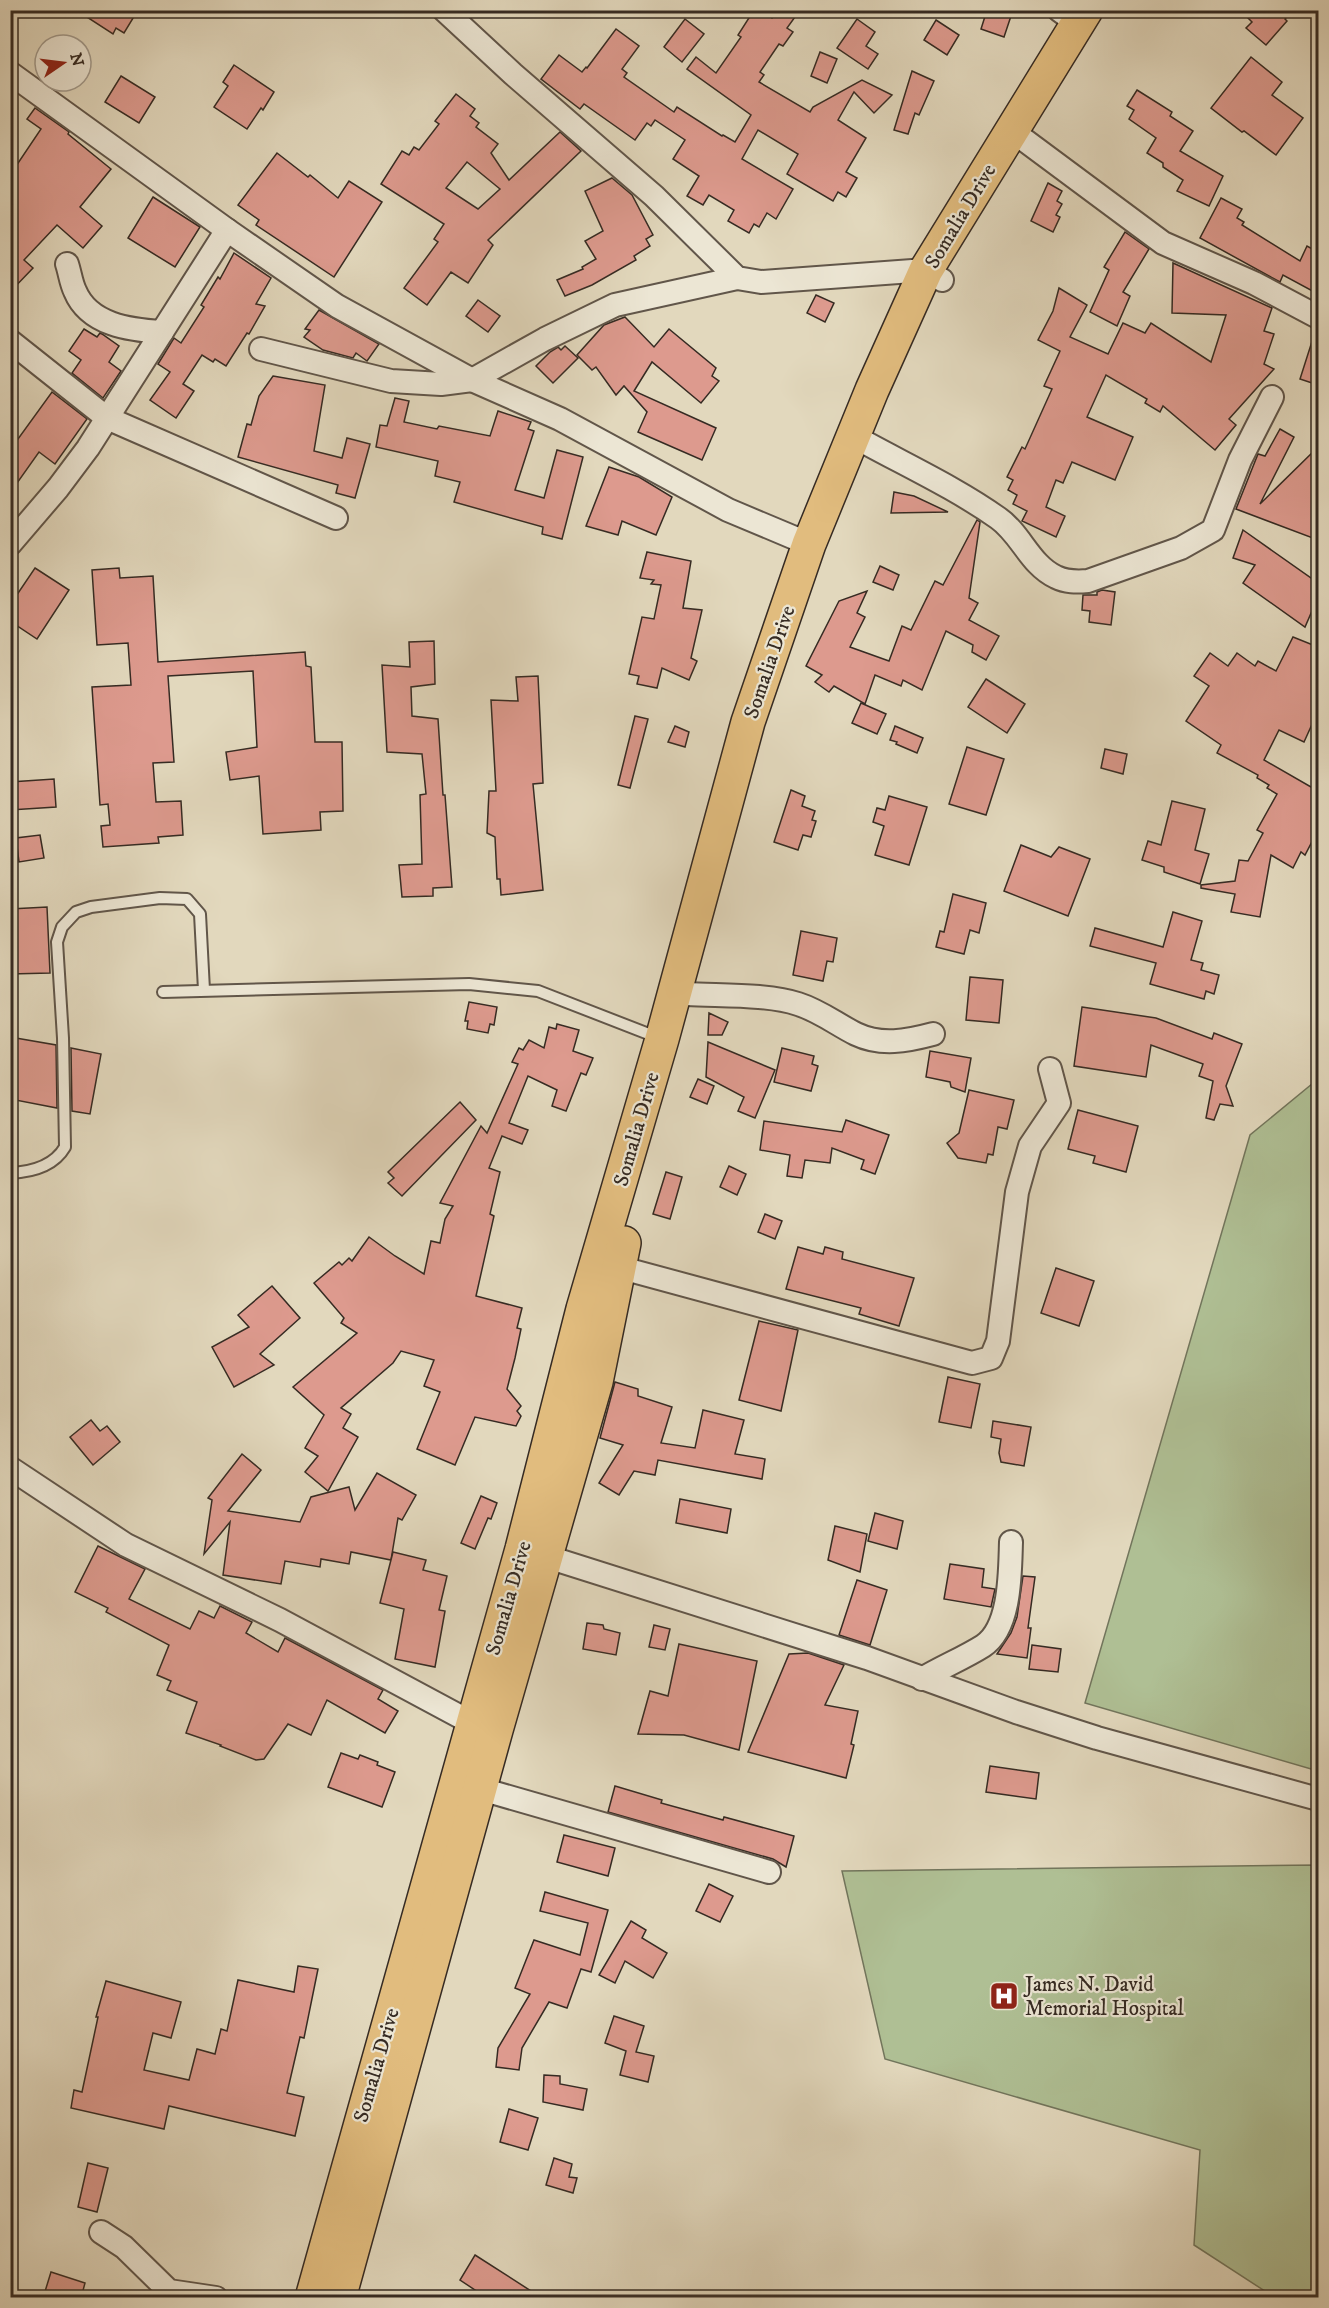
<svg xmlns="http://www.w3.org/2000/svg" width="1329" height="2308" viewBox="0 0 1329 2308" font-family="'IM FELL DW Pica',serif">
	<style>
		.green { fill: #afbf94; stroke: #72755c; stroke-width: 1.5 }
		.building { fill: #dd9a8e; stroke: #362b23; stroke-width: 1.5; fill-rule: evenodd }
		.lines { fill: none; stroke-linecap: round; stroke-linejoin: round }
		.lane-casing { stroke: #61564a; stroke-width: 14 }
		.street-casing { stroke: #61564a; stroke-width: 26 }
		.primary-casing { stroke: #362b23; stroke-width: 36 }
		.lane { stroke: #ece6d4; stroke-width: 10 }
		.street { stroke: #ece6d4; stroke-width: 22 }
		.primary { stroke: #e1bc7e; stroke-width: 33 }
		.labels { text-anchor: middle; stroke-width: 4.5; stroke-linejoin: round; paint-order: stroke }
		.street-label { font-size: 21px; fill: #362b23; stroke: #ece6d4 }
		.poi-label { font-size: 21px; fill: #362b23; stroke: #ece6d4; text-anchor: start }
	</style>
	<rect width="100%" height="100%" fill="#e2d8bd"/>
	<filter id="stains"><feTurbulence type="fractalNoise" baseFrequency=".00333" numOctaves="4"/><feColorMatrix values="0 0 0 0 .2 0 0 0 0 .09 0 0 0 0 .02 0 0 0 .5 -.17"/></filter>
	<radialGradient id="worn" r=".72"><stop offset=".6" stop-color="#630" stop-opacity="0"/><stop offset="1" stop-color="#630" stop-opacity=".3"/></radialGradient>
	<!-- green -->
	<g class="green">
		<polygon points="1318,1079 1318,1771 1085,1703 1250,1135"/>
		<polygon points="1318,1865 1318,2298 1274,2297 1194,2245 1200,2150 885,2059 842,1871"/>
	</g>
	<!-- building -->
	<g class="building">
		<polygon points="76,10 138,10 124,33 116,28 113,34"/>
		<polygon points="754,10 761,10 772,18 778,10 800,10 787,28 793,32 783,46 779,44 760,72 764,75 759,82 810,112 813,107 862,80 892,95 874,113 854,92 838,120 866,138 846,172 857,178 846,197 838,192 833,201 787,174 798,154 758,130 742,159 793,189 776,219 767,213 759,227 754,224 749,233 728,221 734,210 709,195 703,205 687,196 699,176 673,159 685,140 655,120 651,126 647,123 635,140 584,104 580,109 541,79 559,55 582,72 586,67 587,68 616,29 639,46 622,69 627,73 624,77 674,112 677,107 722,136 723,135 735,142 751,115 687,69 696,57 716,73 741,37 738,35"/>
		<polygon points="987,10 1013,10 1004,37 981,29"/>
		<polygon points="1240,10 1293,10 1285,19 1287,21 1266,45 1246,28 1252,22"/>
		<polygon points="685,19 704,34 682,62 664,47"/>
		<polygon points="857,19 875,32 866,46 878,54 868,69 837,48"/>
		<polygon points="936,20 959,35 947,55 924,40"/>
		<polygon points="820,52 837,59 827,83 811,76"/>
		<polygon points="1251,57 1282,82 1272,95 1303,118 1276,155 1244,131 1242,132 1211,108"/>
		<polygon points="234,65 274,92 263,110 261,108 247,129 214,107 228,86 223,82"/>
		<polygon points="912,71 934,81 919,115 915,113 908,134 894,130"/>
		<polygon points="121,76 155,97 139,123 105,102"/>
		<polygon points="1137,90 1172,112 1170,116 1193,131 1180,151 1223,176 1209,206 1177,191 1183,180 1163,167 1163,163 1147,153 1156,138 1129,119 1134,110 1127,106"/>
		<path d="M456 94 475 109 470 116 479 123 476 127 498 144 491 153 509 180 560 132 581 151 488 240 493 245 468 283 451 272 427 305 404 288 438 242 434 239 444 224 381 184 402 151 409 155 414 147 419 150 439 124 435 121ZM467 162 500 189 478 209 446 188Z"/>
		<polygon points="35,108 69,132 68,134 111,169 80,207 102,226 83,248 57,225 24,260 33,268 10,292 10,175 41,129 27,119"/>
		<polygon points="277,153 308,177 310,175 338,198 349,181 382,202 334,277 256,225 259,220 238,205"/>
		<polygon points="612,178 632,195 653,235 646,239 650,246 634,256 636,260 592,285 565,296 557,280 583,269 582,267 596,259 585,241 603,231 585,191"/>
		<polygon points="1048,183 1062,191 1057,201 1062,204 1056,215 1060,217 1053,232 1031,221"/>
		<polygon points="153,197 200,227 175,267 128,238"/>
		<polygon points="1221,198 1242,209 1237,218 1244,222 1242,225 1300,261 1307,246 1318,252 1318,294 1283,275 1280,282 1200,238"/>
		<polygon points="1125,232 1149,249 1123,292 1130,296 1117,326 1090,312 1109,270 1104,267"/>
		<polygon points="234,253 271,278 256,304 265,306 249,334 247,333 226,366 215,359 213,362 202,355 183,384 194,391 176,418 150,400 170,372 158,364 174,338 181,343 204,307 201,305 218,277 220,279"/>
		<polygon points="1173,263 1272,308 1264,331 1274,334 1264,364 1274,369 1229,419 1236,425 1215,450 1163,406 1160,412 1145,403 1147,399 1106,375 1087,417 1133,437 1115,480 1072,462 1063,483 1056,480 1046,507 1065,516 1056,537 1022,521 1027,511 1013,504 1017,495 1008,490 1013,480 1007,477 1022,447 1025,449 1052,389 1044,386 1060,351 1038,340 1053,311 1059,288 1087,305 1070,337 1108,354 1123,323 1145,333 1151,323 1211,362 1226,315 1172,313"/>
		<polygon points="816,295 834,303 825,322 807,313"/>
		<polygon points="478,300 500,316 488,332 466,316"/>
		<polygon points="319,310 379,344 367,361 356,353 353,358 323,350 304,337 310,330 305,329"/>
		<polygon points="625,317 654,347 669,329 716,368 712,376 719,381 701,403 652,362 634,391 716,428 702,460 638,432 647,412 624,386 616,395 596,367 592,370 577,355 604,325"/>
		<polygon points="84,329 97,337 100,333 102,334 119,346 109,362 121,371 103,398 72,373 81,360 69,351"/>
		<polygon points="1315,332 1318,332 1318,385 1300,379"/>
		<polygon points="565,346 578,358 553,383 536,366 550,352 558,347 561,350"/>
		<polygon points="273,376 325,385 314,451 342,458 347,438 370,444 355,498 336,493 338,485 238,457 247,424 251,425 259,396"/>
		<polygon points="52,392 87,419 55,464 39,452 10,493 10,450"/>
		<polygon points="395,398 409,401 404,422 437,429 439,426 490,436 498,411 531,422 528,429 534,431 515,490 544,498 557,450 583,457 562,539 542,534 543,527 454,502 460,482 435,476 438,461 376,447 380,425 387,426"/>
		<polygon points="1280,429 1294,437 1260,504 1318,447 1318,540 1236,509 1258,454 1265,456"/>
		<polygon points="609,467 639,477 672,497 656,535 622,521 618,535 586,526"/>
		<polygon points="894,492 914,496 948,512 891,513"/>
		<polygon points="977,520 980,522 969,598 978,603 969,620 999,636 986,660 972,652 973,645 946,631 922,690 903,680 901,686 875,675 865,704 834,686 829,692 815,682 822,675 806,666 839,601 867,591 857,613 865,617 850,647 889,661 902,626 911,630 935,581 943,585"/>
		<polygon points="1243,530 1318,583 1318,597 1305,627 1243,583 1255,565 1233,558"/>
		<polygon points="647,552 691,561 683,608 702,610 691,658 697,661 689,680 662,668 657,688 637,684 639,676 629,674 642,617 654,619 661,585 651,584 654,580 640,578"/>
		<polygon points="880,566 899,575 893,590 873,582"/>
		<polygon points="35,568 69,590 37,639 10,621 10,605"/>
		<polygon points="119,568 120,578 153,576 158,662 305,652 306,666 311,667 315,742 342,742 343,811 320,812 321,830 263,834 259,776 230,780 226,752 257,747 253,671 168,676 174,762 153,763 156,802 181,801 183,835 158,837 159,843 103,847 101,826 110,825 108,804 100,805 92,687 131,685 128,643 97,645 92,570"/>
		<polygon points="1102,590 1115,592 1111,625 1089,622 1090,611 1082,610 1083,595 1097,595 1097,592"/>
		<polygon points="1293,637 1318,647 1318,711 1304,742 1279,730 1264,760 1318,791 1318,830 1305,855 1301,852 1293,868 1271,855 1260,917 1231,912 1235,894 1201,888 1201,885 1235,881 1239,860 1248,861 1263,833 1257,830 1277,794 1267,788 1269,785 1257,778 1258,775 1217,753 1221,745 1186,721 1209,686 1194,676 1210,653 1228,666 1237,653 1255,666 1258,661 1276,671"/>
		<polygon points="434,641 435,684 411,687 412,716 438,719 443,795 445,795 452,887 433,888 433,896 402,897 399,865 422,864 420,795 426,794 422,754 387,752 382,665 410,667 409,642"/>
		<polygon points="538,676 543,783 533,784 543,890 501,895 500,879 497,879 495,837 487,833 489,791 496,791 491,700 518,701 516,677"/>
		<polygon points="986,679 1025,704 1007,733 968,707"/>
		<polygon points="861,703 886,714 877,734 852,723"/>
		<polygon points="635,716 648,719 630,788 618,785"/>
		<polygon points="675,726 689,732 685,747 668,742"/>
		<polygon points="895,726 923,738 917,753 896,744 897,742 890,740"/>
		<polygon points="967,747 1004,759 986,815 949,804"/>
		<polygon points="1105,749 1127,754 1123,774 1101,768"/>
		<polygon points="54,779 56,807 10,810 10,782"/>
		<polygon points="791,790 805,796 802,806 815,811 812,820 816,821 811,837 803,835 798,850 774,842"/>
		<polygon points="889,796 927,807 909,865 875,855 884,826 873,822 877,808 885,810"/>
		<polygon points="1172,801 1205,809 1195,850 1209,854 1200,884 1164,872 1164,867 1142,860 1148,841 1161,845"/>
		<polygon points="40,835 44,858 19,862 16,838"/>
		<polygon points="1021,845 1051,857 1059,847 1090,859 1068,916 1004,891"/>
		<polygon points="953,894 986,903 979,933 970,930 964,954 936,947 940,931 944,932"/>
		<polygon points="47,907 50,973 10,974 10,909"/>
		<polygon points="1173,912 1202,921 1191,960 1203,963 1201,970 1219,975 1214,994 1206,991 1204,999 1150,984 1156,963 1090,946 1095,928 1163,947"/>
		<polygon points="801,931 837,938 833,962 827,961 823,981 793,975"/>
		<polygon points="970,977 1003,980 999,1023 966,1020"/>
		<polygon points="469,1002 497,1007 494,1025 490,1024 488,1033 467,1029 468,1021 465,1021"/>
		<polygon points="1082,1007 1156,1018 1212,1039 1214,1033 1242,1044 1226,1086 1233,1106 1220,1104 1214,1120 1206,1118 1213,1081 1199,1076 1203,1064 1151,1045 1146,1077 1074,1066"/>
		<polygon points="709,1013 728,1022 722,1035 708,1035"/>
		<polygon points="557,1024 579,1030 573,1051 593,1058 586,1075 581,1073 566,1111 552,1106 557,1090 528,1076 509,1123 528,1130 522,1144 502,1136 489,1168 500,1172 490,1214 494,1216 476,1296 522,1308 517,1328 521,1329 515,1358 507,1389 521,1406 517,1411 521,1416 516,1426 475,1417 455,1465 417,1449 440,1392 424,1386 434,1360 401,1351 393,1363 341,1408 351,1414 343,1428 358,1437 328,1491 305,1472 318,1456 305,1448 324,1415 293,1387 357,1333 341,1323 344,1318 314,1283 339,1262 342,1265 349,1258 352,1261 369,1237 395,1256 424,1274 431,1241 440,1243 445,1219 453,1206 440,1203 481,1126 487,1133 518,1064 512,1062 519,1048 523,1050 529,1040 544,1048 549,1027 556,1029"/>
		<polygon points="10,1037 56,1045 57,1108 10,1099"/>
		<polygon points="708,1042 775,1070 755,1118 738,1111 744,1097 706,1077"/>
		<polygon points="71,1048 101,1054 90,1114 72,1111"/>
		<polygon points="782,1048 814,1056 812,1064 818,1066 811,1091 774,1082"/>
		<polygon points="930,1051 971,1058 965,1092 951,1087 950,1082 926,1077"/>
		<polygon points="698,1079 714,1086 707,1104 690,1097"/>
		<polygon points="969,1090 1014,1100 1007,1129 998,1127 993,1155 988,1154 986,1163 958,1158 947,1143 959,1133"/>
		<polygon points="460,1102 476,1120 402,1196 388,1183 394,1178 388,1172"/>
		<polygon points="1078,1110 1138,1126 1126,1172 1093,1163 1095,1156 1068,1149"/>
		<polygon points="846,1120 889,1135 875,1174 861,1169 864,1160 832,1148 830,1163 805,1160 802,1178 787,1176 790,1155 760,1150 764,1121 842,1132"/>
		<polygon points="729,1166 746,1174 737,1195 720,1187"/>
		<polygon points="666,1172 682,1177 670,1219 653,1214"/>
		<polygon points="765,1214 782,1221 775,1239 758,1232"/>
		<polygon points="798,1247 823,1254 825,1247 843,1252 842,1259 914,1278 899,1326 859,1314 861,1308 786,1289"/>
		<polygon points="1056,1268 1094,1281 1079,1326 1041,1313"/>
		<polygon points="272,1286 300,1318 260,1354 274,1365 234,1387 212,1347 249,1327 238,1315"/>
		<polygon points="759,1321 798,1330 781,1411 739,1400"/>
		<polygon points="948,1377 980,1384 971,1428 939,1422"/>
		<polygon points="615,1382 638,1389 638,1396 672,1407 661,1443 695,1448 703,1410 744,1420 735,1454 765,1459 762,1479 658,1460 655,1475 634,1471 619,1495 599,1483 623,1445 600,1438"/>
		<polygon points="91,1420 100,1431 107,1426 120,1442 93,1465 70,1437"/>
		<polygon points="993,1421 1031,1427 1024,1466 1001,1462 999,1453 1001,1439 991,1437"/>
		<polygon points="242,1454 261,1470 228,1511 300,1522 311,1497 349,1487 355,1510 377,1473 416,1495 402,1520 398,1518 391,1560 351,1552 349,1564 321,1559 320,1567 285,1561 281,1584 223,1575 230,1522 204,1554 212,1500 208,1498"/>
		<polygon points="481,1496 497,1503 491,1519 488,1518 475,1549 461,1543"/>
		<polygon points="680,1499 731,1509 727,1533 676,1523"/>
		<polygon points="875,1513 903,1521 897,1549 868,1541"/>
		<polygon points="835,1526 867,1534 860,1572 828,1560"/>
		<polygon points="98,1546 145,1569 129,1599 190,1629 199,1611 214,1618 220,1606 252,1622 246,1633 278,1652 285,1638 383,1690 378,1699 398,1711 385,1733 327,1700 311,1735 288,1724 264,1759 256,1760 220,1746 221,1745 186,1733 197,1702 167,1690 171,1681 157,1675 169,1645 106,1612 108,1608 75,1592"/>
		<polygon points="393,1552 426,1560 423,1570 447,1576 439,1610 445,1611 435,1667 395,1659 404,1609 380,1603"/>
		<polygon points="950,1564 984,1569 982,1587 995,1589 991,1607 944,1599"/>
		<polygon points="1023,1576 1035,1577 1028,1628 1031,1628 1027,1658 997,1654 1011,1633 1017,1617"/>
		<polygon points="857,1580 887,1590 870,1645 839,1635"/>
		<polygon points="587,1623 603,1625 604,1629 620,1633 616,1655 583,1649"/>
		<polygon points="654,1625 670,1629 665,1650 649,1647"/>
		<polygon points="679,1644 757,1661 739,1750 684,1735 638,1734 650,1691 668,1696"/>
		<polygon points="1032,1645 1061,1649 1058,1672 1029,1669"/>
		<polygon points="808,1653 844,1665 825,1705 858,1711 851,1744 854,1745 846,1778 748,1752 789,1654"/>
		<polygon points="341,1753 358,1759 360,1755 378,1762 377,1765 395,1772 382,1807 328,1787"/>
		<polygon points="990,1766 1039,1773 1036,1799 986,1792"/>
		<polygon points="615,1786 662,1800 661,1803 723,1820 724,1817 794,1836 786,1867 773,1859 608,1812"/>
		<polygon points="564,1835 615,1848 608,1876 557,1862"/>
		<polygon points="709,1884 733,1896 720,1922 696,1911"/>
		<polygon points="545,1892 608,1910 591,1972 581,1969 567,2008 549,2002 522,2048 519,2070 496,2067 498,2048 530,1994 515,1988 534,1940 580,1955 588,1923 540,1911"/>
		<polygon points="631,1921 646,1930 642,1938 667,1953 653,1978 625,1961 615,1983 599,1975"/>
		<polygon points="298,1966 318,1969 304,2038 300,2037 287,2093 304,2097 295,2136 169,2106 164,2129 71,2108 74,2090 82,2092 98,2017 96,2017 106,1981 181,2002 171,2038 153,2033 144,2070 189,2080 197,2049 215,2054 221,2029 227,2031 238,1980 294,1992"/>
		<polygon points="614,2016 644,2026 636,2052 654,2056 648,2082 620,2075 626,2051 605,2043"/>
		<polygon points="544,2075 560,2076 560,2084 587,2089 583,2110 543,2102"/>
		<polygon points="509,2109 538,2118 528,2150 500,2142"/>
		<polygon points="554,2158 572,2164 569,2177 577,2178 573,2193 546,2185"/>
		<polygon points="88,2163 108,2168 97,2212 78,2207"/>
		<polygon points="475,2255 542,2298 487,2298 460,2280"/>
		<polygon points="51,2272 85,2283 81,2298 43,2298"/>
	</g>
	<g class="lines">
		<!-- lane casing -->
		<g class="lane-casing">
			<g id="lane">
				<polyline points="163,992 469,984 538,991 659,1038"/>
				<path d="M10 1173C32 1172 54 1166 65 1147L63 1038 57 942 62 927 76 912 91 907 160 898 187 899 200 914 204 990"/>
			</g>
		</g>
		<!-- street casing -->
		<g class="street-casing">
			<g id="street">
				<polyline points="444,10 513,74 654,196 737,278 761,282 926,270 942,280"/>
				<polyline points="1059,10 1078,24"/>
				<polyline points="10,73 227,230 337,306 472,380 560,419 728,510 809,544"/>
				<polyline points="1023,139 1163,243 1254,283 1318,317"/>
				<path d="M67 264C70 273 71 283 75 291 89 325 130 330 162 332"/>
				<polyline points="10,341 107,418 336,518"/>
				<polyline points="261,349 391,381 441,384 472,380 545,339 615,305 737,278"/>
				<path d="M866 443C910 467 957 489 998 518 1021 534 1030 565 1056 577 1066 582 1076 582 1088 581L1181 548 1213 530 1240 460 1272 397"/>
				<polyline points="10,544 58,488 88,448 227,230"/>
				<path d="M687 994C720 996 768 994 798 1004 820 1011 836 1024 856 1034 881 1046 907 1041 933 1034"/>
				<polyline points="618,1267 972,1363 991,1358 998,1341 1017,1192 1030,1146 1059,1103 1050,1069"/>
				<polyline points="10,1468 126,1545 280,1620 472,1723"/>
				<polyline points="532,1552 867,1658 1016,1712 1097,1738 1318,1799"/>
				<path d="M922 1679C942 1667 964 1658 983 1646 1011 1628 1010 1571 1011 1542"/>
				<polyline points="481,1789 769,1872"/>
				<polyline points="101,2232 124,2247 169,2291 216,2298"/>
			</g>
		</g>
		<!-- primary casing -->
		<g class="primary-casing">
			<g id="primary">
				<polyline points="312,2298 522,1549 583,1309 662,1039 748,722 809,544 872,390 926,270 1086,10"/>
				<polyline points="339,2298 496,1730 596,1382 624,1243"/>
			</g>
		</g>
		<!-- lane -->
		<use href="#lane" class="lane"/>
		<!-- street -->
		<use href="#street" class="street"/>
		<!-- primary -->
		<use href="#primary" class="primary"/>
	</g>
	<!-- icons -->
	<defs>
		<g id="hospital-square" transform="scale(1.5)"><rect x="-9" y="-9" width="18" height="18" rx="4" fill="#8f2418" stroke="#ece6d4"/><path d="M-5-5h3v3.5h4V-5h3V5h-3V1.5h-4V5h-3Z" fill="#fff"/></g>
	</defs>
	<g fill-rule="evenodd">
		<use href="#hospital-square" x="1004" y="1996"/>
	</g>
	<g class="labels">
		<!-- street labels -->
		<g class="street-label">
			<text transform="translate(960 216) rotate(-59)" y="7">Somalia Drive</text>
			<text transform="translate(769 662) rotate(-71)" y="7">Somalia Drive</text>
			<text transform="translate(636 1129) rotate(-74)" y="7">Somalia Drive</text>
			<text transform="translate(508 1598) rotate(-74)" y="7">Somalia Drive</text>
			<text transform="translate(376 2065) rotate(-74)" y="7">Somalia Drive</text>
		</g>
		<!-- poi labels -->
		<g class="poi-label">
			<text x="1025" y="1991">James N. David<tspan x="1025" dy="24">Memorial Hospital</tspan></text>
		</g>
	</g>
	<!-- margin -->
	<rect width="1329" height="2308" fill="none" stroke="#e2d8bd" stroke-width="36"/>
	<rect x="12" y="12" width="1305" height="2284" fill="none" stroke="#362b23" stroke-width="3"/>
	<rect x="18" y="18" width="1293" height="2272" fill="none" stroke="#362b23" stroke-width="1.5"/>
	<!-- north arrow -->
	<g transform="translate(63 63) rotate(76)"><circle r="28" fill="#ece6d4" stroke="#a39b8d" stroke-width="1.5"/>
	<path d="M0-4.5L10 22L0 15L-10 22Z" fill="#8f2418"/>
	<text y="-9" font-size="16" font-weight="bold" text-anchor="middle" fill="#362b23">N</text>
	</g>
	<rect width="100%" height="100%" filter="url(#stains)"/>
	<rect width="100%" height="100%" fill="url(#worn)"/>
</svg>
